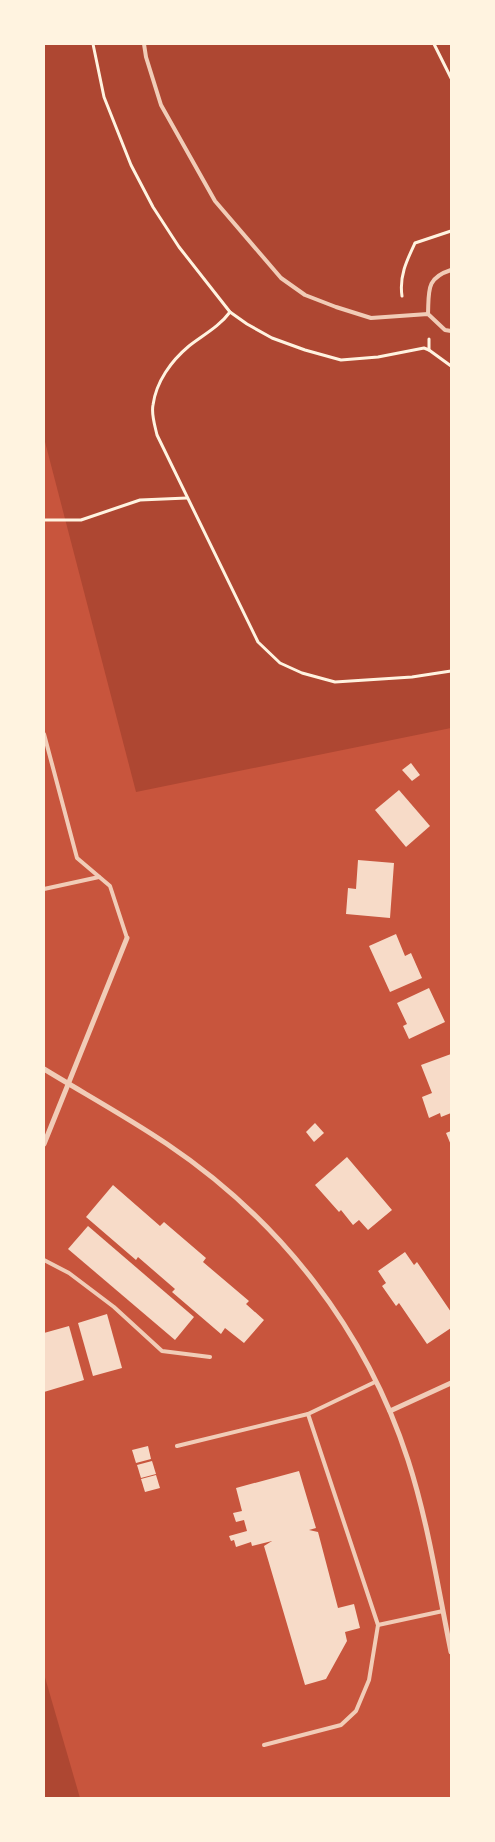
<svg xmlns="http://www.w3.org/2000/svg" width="495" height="1842" viewBox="0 0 495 1842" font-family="Mulish,sans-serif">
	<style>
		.green { fill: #ae4732 }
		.building { fill: #f7dbc8 }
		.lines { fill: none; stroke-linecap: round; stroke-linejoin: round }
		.path { stroke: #fff3e0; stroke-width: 3 }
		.service { stroke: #f1ccb7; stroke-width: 4 }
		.minor { stroke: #f1ccb7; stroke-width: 5 }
	</style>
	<rect width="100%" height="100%" fill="#c8553d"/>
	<!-- green -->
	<g class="green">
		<polygon points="44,44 451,44 451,728 136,792 44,438"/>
		<polygon points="44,1674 80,1798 44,1798"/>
	</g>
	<!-- building -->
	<g class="building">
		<polygon points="411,763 420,775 412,781 402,770"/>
		<polygon points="399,790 430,826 406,847 375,810"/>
		<polygon points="358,860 394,863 390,918 346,914 348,888 356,889"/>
		<polygon points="396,934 405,956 411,953 422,978 390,992 369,946"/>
		<polygon points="429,988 445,1022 409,1039 403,1026 407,1024 397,1003"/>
		<polygon points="451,1054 451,1113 441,1117 440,1113 429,1118 422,1097 432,1093 421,1065"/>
		<polygon points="315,1123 324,1133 314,1142 306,1132"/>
		<polygon points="451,1131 451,1145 446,1133"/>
		<polygon points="347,1157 392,1210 368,1230 359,1220 353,1225 341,1210 339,1212 315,1185"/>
		<polygon points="113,1185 160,1226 164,1222 206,1258 203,1262 249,1301 246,1304 264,1320 244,1343 225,1328 221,1334 172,1292 175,1289 138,1257 136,1260 86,1217"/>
		<polygon points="88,1226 194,1317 175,1340 68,1249"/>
		<polygon points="405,1252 414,1265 417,1262 451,1312 451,1328 427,1344 399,1303 396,1306 382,1286 386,1283 378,1271"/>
		<polygon points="107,1314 122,1368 93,1376 78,1323"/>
		<polygon points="69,1326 84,1380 44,1392 44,1333"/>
		<polygon points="148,1446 151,1459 136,1463 132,1450"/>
		<polygon points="152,1461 156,1474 141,1478 137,1465"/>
		<polygon points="299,1471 316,1528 309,1530 318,1532 338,1608 354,1604 360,1628 345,1632 347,1641 326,1679 305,1685 264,1546 272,1541 252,1546 251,1542 236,1547 234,1540 231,1541 229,1536 247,1531 244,1520 236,1522 233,1513 242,1511 236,1488"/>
		<polygon points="156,1475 160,1488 145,1492 141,1479"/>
	</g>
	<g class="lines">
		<!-- path -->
		<g class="path">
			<polyline points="93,44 104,97 131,165 153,207 179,247 230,312 247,324 272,338 305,350 341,360 378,357 424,348 429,350 451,366"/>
			<polyline points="434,44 451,78"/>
			<path d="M402 296C399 276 407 260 415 243L451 231"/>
			<path d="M230 312C219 327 203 335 189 346 171 361 156 382 153 405 151 414 155 426 157 435L258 642 280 663 302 673 335 682 412 677 451 671"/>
			<polyline points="429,339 429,350"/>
			<polyline points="44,520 81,520 140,500 187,498"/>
		</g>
		<!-- service -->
		<g class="service">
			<polyline points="144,44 146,57 161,105 215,201 281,278 305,295 336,307 371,318 428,314 445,330 451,331"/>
			<path d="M428 314C429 290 426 278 451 270"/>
			<polyline points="44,734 77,858 110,886 127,938"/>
			<polyline points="44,889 99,877"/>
			<polyline points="44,1260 69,1273 114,1307 162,1351 210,1357"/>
			<polyline points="375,1382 308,1414 378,1625 443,1611"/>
			<polyline points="177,1446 308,1414"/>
			<polyline points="264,1745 341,1725 356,1711 369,1680 378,1625"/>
		</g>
		<!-- minor -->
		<g class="minor">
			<path d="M44 1069C85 1094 127 1117 167 1144 280 1220 366 1330 408 1460 428 1522 438 1588 451 1652"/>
			<polyline points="44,1144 127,938"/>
			<polyline points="390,1411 451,1383"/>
		</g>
	</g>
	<!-- border -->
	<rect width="495" height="1842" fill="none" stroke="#fff3e0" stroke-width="90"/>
</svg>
